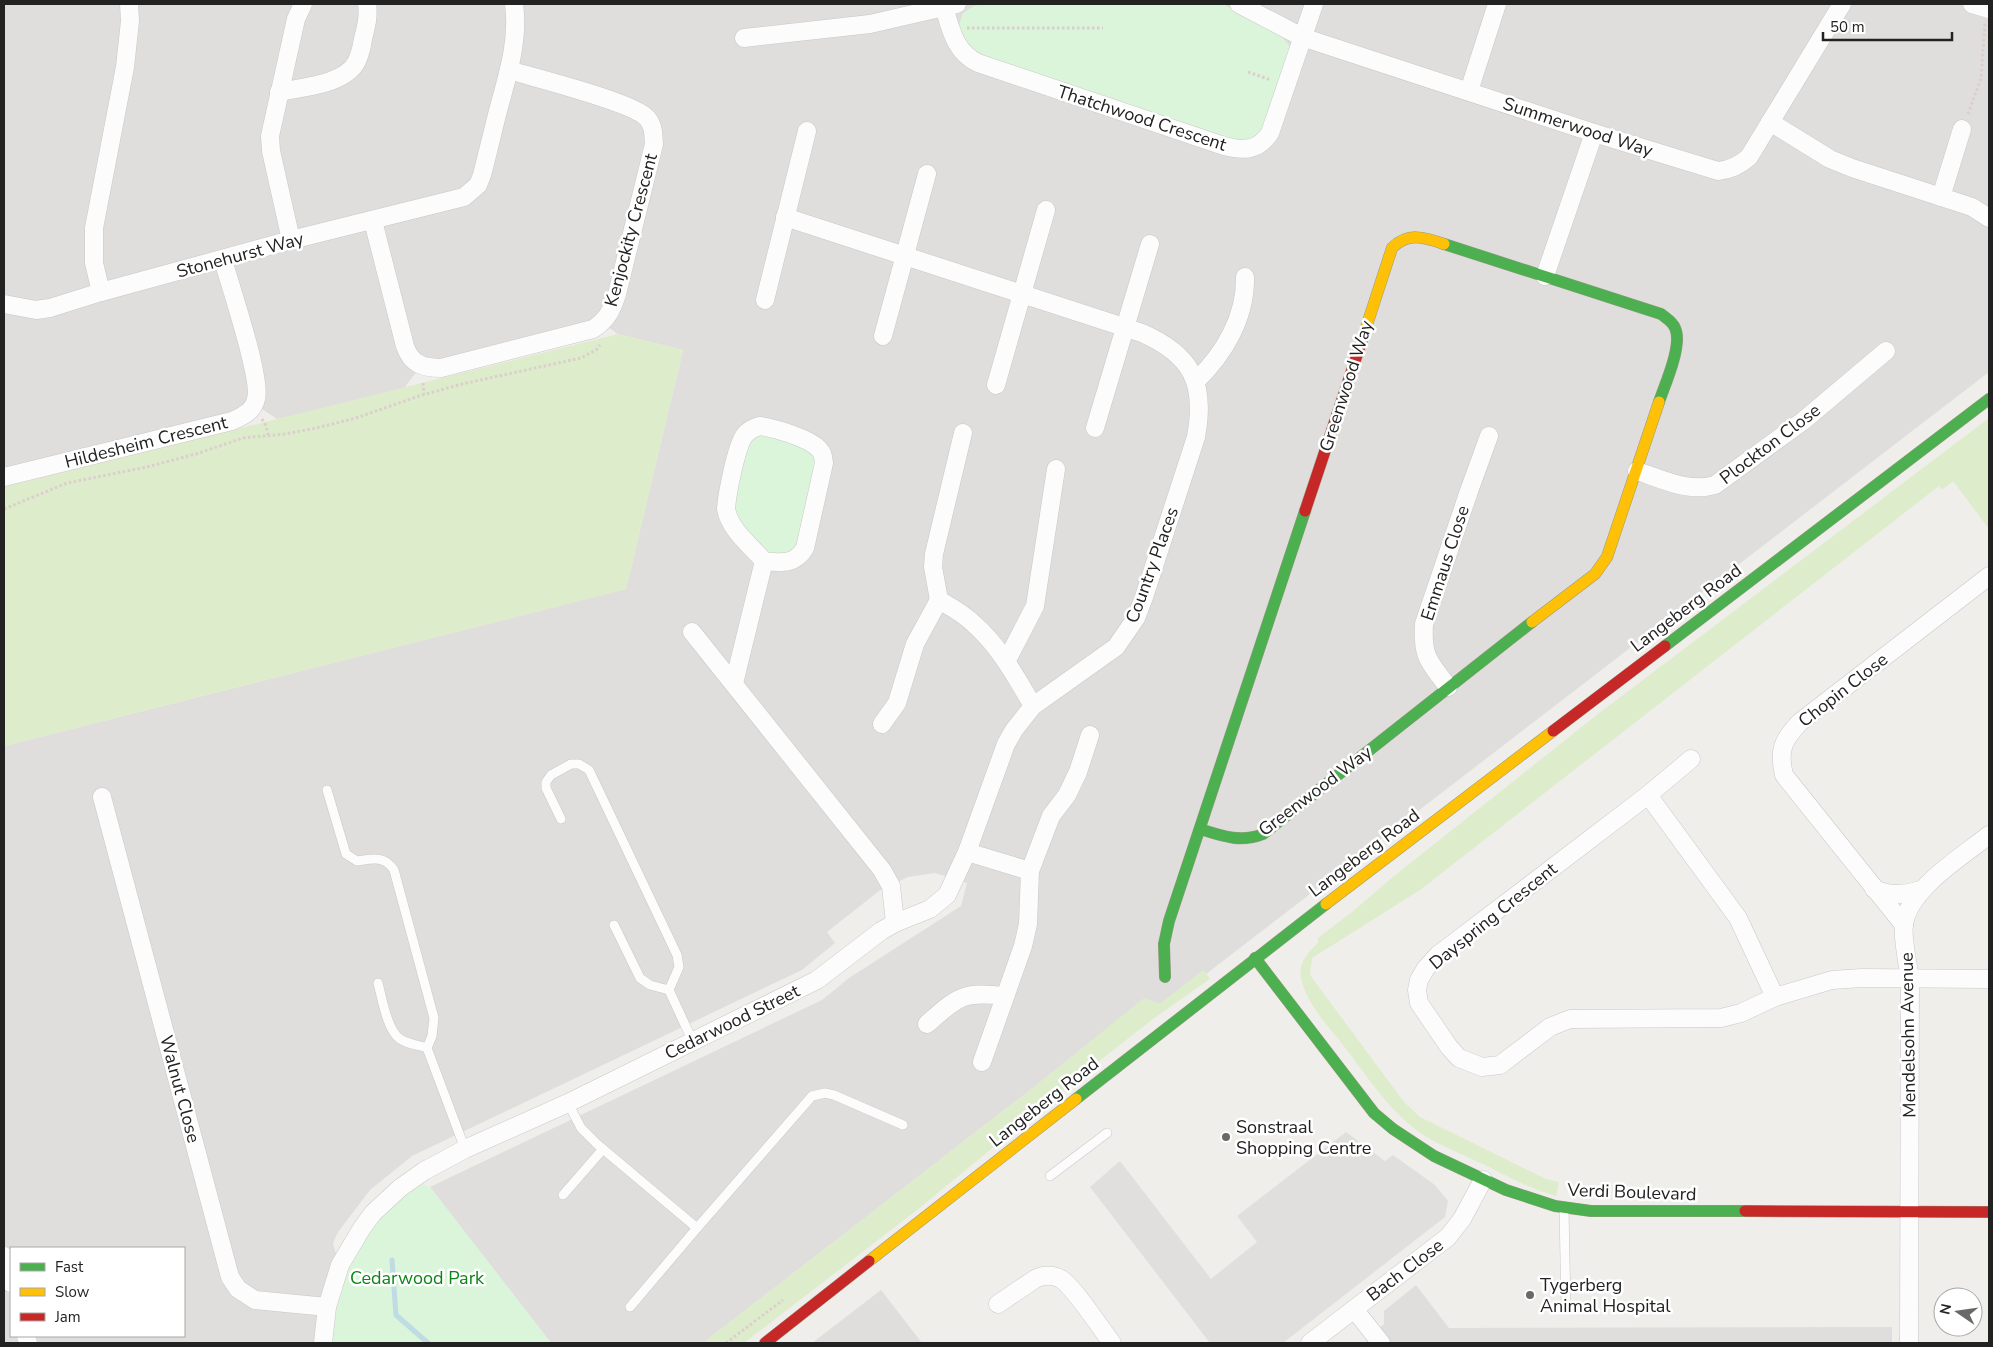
<svg xmlns="http://www.w3.org/2000/svg" width="1993" height="1347" viewBox="0 0 1993 1347" font-family="'Nunito Sans',sans-serif">
	<style>
		.residential { fill: #dfdedc; fill-rule: evenodd }
		.grass { fill: #ddeccb }
		.park { fill: #daf5da }
		.parking { fill: #e0dfde }
		.lines { fill: none; stroke-linecap: round; stroke-linejoin: round }
		.stream { stroke: #bfdbe3; stroke-width: 5 }
		.lane-casing { stroke: #c9c8c7; stroke-width: 10 }
		.street-casing { stroke: #c9c8c7; stroke-width: 19 }
		.fast-casing { stroke: #999a82; stroke-width: 12 }
		.slow-casing { stroke: #999a82; stroke-width: 12 }
		.jam-casing { stroke: #999a82; stroke-width: 12 }
		.path { stroke: #dccecd; stroke-width: 3; stroke-dasharray: 2.5 2.5; stroke-linecap: butt }
		.lane { stroke: #fdfcfc; stroke-width: 9 }
		.street { stroke: #fdfcfc; stroke-width: 18 }
		.fast { stroke: #4caf50; stroke-width: 11 }
		.slow { stroke: #ffc107; stroke-width: 11 }
		.jam { stroke: #c62828; stroke-width: 11 }
		.poi-dot { fill: #6a6968; stroke: #fff; stroke-width: 2 }
		.labels { text-anchor: middle; stroke-width: 5; stroke-linejoin: round; paint-order: stroke }
		.street-label { font-size: 18px; fill: #222; stroke: #fff }
		.poi-label { font-size: 18px; fill: #222; stroke: #fff; text-anchor: start }
		.park-label { font-size: 18px; fill: #0c8416; stroke: #fff }
	</style>
	<rect width="100%" height="100%" fill="#f0eeeb"/>
	<!-- residential -->
	<g class="residential">
		<path d="M4 4H1989V372L1206 974 1203 971 1160 1004 1144 999 1034 1087 703 1343H551L430 1187 822 1000 849 978 961 906 967 883 935 873 908 877 879 891 827 932 835 943 802 970 412 1156 370 1190 338 1232 333 1243 339 1264 322 1343H4V746L626 589 683 350 618 334 604 324 420 367 402 391 277 419 256 405 4 479ZM11 1248H184V1336H11Z"/>
		<polygon points="1416,1285 1449,1328 1892,1327 1892,1343 1367,1343 1365,1342 1374,1333 1384,1324 1384,1311"/>
		<polygon points="881,1290 922,1343 812,1343"/>
	</g>
	<!-- grass -->
	<g class="grass">
		<polygon points="618,334 683,350 626,589 4,746 4,487"/>
		<path d="M1989 418V529L1953 481 1942 490 1939 486 1420 890 1312 958 1310 975 1404 1102 1420 1117 1546 1179 1559 1182 1556 1196C1530 1189 1507 1176 1483 1164 1464 1155 1443 1147 1425 1136 1391 1114 1370 1080 1346 1049 1330 1027 1307 1006 1301 978 1298 963 1308 952 1318 943V938L1352 912 1394 876 1598 714Z"/>
		<polygon points="1203,970 1210,979 1153,1019 1075,1080 917,1210 744,1343 703,1343 1034,1087 1144,998 1160,1004"/>
	</g>
	<!-- park -->
	<g class="park">
		<polygon points="984,4 1223,4 1281,36 1289,45 1290,51 1264,132 1246,144 980,57 964,43 959,25 963,13 974,6"/>
		<polygon points="755,435 767,435 809,449 818,460 796,553 768,554 762,550 732,512 748,444"/>
		<path d="M420 1184 430 1187 551 1343H332C336 1276 365 1222 420 1184Z"/>
	</g>
	<!-- parking -->
	<polygon class="parking" points="1346,1132 1385,1161 1393,1155 1435,1185 1448,1201 1445,1217 1283,1343 1210,1343 1090,1187 1120,1161 1211,1279 1257,1242 1237,1216"/>
	<g class="lines">
		<!-- stream -->
		<polyline class="stream" points="392,1260 396,1315 428,1343"/>
		<!-- lane casing -->
		<g class="lane-casing">
			<g id="lane">
				<path d="M327 790 346 854 357 861C372 859 384 855 394 870L434 1018 432 1036 427 1048 465 1149"/>
				<polyline points="561,819 546,788 546,782 551,775 571,764 579,764 589,770 677,955 679,967 669,990 692,1040"/>
				<polyline points="614,925 640,978 650,985 669,990"/>
				<path d="M378 983C382 998 387 1030 400 1039 407 1044 418 1045 427 1048"/>
				<polyline points="568,1103 581,1128 597,1144 697,1228 812,1096 825,1093 834,1095 903,1125"/>
				<polyline points="1050,1176 1107,1133"/>
				<polyline points="563,1195 603,1149"/>
				<polyline points="1564,1209 1566,1309"/>
				<polyline points="630,1307 697,1228"/>
			</g>
		</g>
		<!-- street casing -->
		<g class="street-casing">
			<g id="street">
				<path d="M1239 4 1302 37 1594 133 1718 171C1730 170 1740 165 1749 157L1842 4"/>
				<polyline points="1972,4 1989,9"/>
				<path d="M944 7C951 30 955 52 978 63L1224 146C1244 151 1258 151 1270 133L1314 4"/>
				<polyline points="744,38 870,24 957,4"/>
				<polyline points="1469,91 1497,4"/>
				<path d="M279 92C302 87 345 85 357 61 360 54 362 46 363 39 366 27 369 16 367 4"/>
				<polyline points="1770,122 1830,159 1852,168 1972,207 1989,218"/>
				<polyline points="1941,197 1962,129"/>
				<path d="M785 217 1142 333C1192 355 1206 383 1196 437L1144 597 1136 618 1116 647 1033 706 1014 730 1006 744 967 852 947 895 930 909 895 923"/>
				<path d="M373 221 405 346C411 364 423 368 441 368L593 329C607 320 612 310 617 294L654 144C653 134 654 126 647 118 633 102 535 78 509 70"/>
				<polyline points="291,240 271,151 270,136 296,19 303,4"/>
				<polyline points="1545,276 1594,133"/>
				<polyline points="101,292 94,263 94,228 125,67 130,21 129,4"/>
				<polyline points="765,300 807,131"/>
				<path d="M4 304 36 310 50 308 101 292 291 240 464 197 478 185 482 175C488 152 493 130 499 107 508 74 519 39 514 4"/>
				<polyline points="883,336 927,174"/>
				<path d="M1196 381C1224 354 1246 317 1245 277"/>
				<polyline points="996,385 1046,210"/>
				<polyline points="1095,428 1150,244"/>
				<path d="M963 433 934 554 933 567 939 600C951 607 964 614 974 624 1000 647 1016 677 1033 706"/>
				<path d="M1637 471C1662 479 1689 493 1715 485L1803 421 1886 351"/>
				<path d="M4 477 232 421C243 416 253 412 256 399 262 379 230 285 223 260"/>
				<polyline points="1007,660 1035,606 1056,469"/>
				<path d="M734 683 764 561C781 563 795 565 805 548L824 463C823 457 823 453 819 449 809 438 774 428 760 426 753 428 748 430 744 436 736 448 727 494 726 509 730 530 750 545 764 561"/>
				<path d="M1448 687C1429 661 1422 658 1424 624L1469 491 1489 436"/>
				<polyline points="882,724 897,703 915,644 939,600"/>
				<polyline points="1691,759 1648,795 1438,955 1426,968 1419,980 1417,990 1419,1003 1449,1047 1459,1058 1482,1067 1500,1065 1550,1027 1570,1019 1721,1018 1741,1013 1775,997 1832,980 1862,978 1989,979"/>
				<polyline points="1648,795 1738,918 1775,997"/>
				<polyline points="102,797 230,1277 238,1289 255,1300 327,1307"/>
				<polyline points="967,852 1030,871"/>
				<path d="M1874 889C1890 896 1904 895 1921 890"/>
				<path d="M1904 925 1784 775C1778 750 1783 740 1800 722L1989 576"/>
				<path d="M927 1024C958 997 962 991 1004 996"/>
				<polyline points="982,1062 1023,946 1028,924 1030,871 1051,816 1067,795 1078,772 1090,735"/>
				<polyline points="4,1256 11,1283"/>
				<path d="M998 1304 1035 1279C1043 1275 1052 1274 1061 1279 1074 1287 1101 1329 1112 1343"/>
				<polyline points="1354,1309 1381,1343"/>
				<polyline points="26,1336 28,1343"/>
				<polyline points="323,1343 327,1307 340,1265 362,1228 373,1213 400,1188 424,1171 465,1149 568,1103 817,980 881,931 895,923 891,886 882,870 692,632"/>
				<polyline points="1310,1343 1448,1237 1462,1219 1483,1180"/>
				<path d="M1909 1343 1910 978C1908 966 1902 936 1904 925 1908 889 1963 856 1989 835"/>
			</g>
		</g>
		<!-- fast casing -->
		<g class="fast-casing">
			<g id="fast">
				<path d="M1444 244 1661 314C1666 318 1673 322 1675 328 1683 345 1665 384 1659 402"/>
				<polyline points="1665,646 1989,399"/>
				<path d="M1200 829C1222 836 1241 843 1263 834L1532 622"/>
				<polyline points="1255,958 1374,1113 1393,1129 1434,1156 1506,1190 1555,1206 1591,1211 1745,1211"/>
				<polyline points="1165,977 1164,944 1169,921 1305,511"/>
				<polyline points="1076,1099 1326,904"/>
			</g>
		</g>
		<!-- slow casing -->
		<g class="slow-casing">
			<g id="slow">
				<path d="M1362 340 1392 248C1408 232 1424 237 1444 244"/>
				<polyline points="1532,622 1595,574 1607,557 1659,402"/>
				<polyline points="1326,904 1553,731"/>
				<polyline points="869,1261 1076,1099"/>
			</g>
		</g>
		<!-- jam casing -->
		<g class="jam-casing">
			<g id="jam">
				<polyline points="1305,511 1362,340"/>
				<polyline points="1553,731 1665,646"/>
				<polyline points="1745,1211 1989,1212"/>
				<polyline points="765,1343 869,1261"/>
			</g>
		</g>
		<!-- path -->
		<g class="path">
			<polyline points="967,28 1103,28"/>
			<polyline points="1248,72 1271,80"/>
			<polyline points="1968,114 1981,78 1985,23"/>
			<polyline points="423,383 424,394"/>
			<polyline points="262,419 266,426 268,435"/>
			<polyline points="4,509 67,483 147,467 196,454 243,438 285,434 316,428 356,418 419,396 462,384 581,358 596,350 600,345"/>
			<polyline points="726,1343 783,1300"/>
		</g>
		<!-- lane -->
		<use href="#lane" class="lane"/>
		<!-- street -->
		<use href="#street" class="street"/>
		<!-- fast -->
		<use href="#fast" class="fast"/>
		<!-- slow -->
		<use href="#slow" class="slow"/>
		<!-- jam -->
		<use href="#jam" class="jam"/>
	</g>
	<!-- markers -->
	<g class="poi-dot">
		<circle cx="1226" cy="1137" r="5"/>
		<circle cx="1530" cy="1295" r="5"/>
	</g>
	<g class="labels">
		<!-- street labels -->
		<g class="street-label">
			<text transform="translate(1142 118) rotate(18)" y="6">Thatchwood Crescent</text>
			<text transform="translate(1578 127) rotate(18)" y="6">Summerwood Way</text>
			<text transform="translate(631 230) rotate(-75)" y="6">Kenjockity Crescent</text>
			<text transform="translate(240 255) rotate(-15)" y="6">Stonehurst Way</text>
			<text transform="translate(1346 386) rotate(-72)" y="6">Greenwood Way</text>
			<text transform="translate(146 442) rotate(-14)" y="6">Hildesheim Crescent</text>
			<text transform="translate(1770 444) rotate(-37)" y="6">Plockton Close</text>
			<text transform="translate(1445 563) rotate(-72)" y="6">Emmaus Close</text>
			<text transform="translate(1152 565) rotate(-70)" y="6">Country Places</text>
			<text transform="translate(1686 608) rotate(-37)" y="6">Langeberg Road</text>
			<text transform="translate(1843 690) rotate(-38)" y="6">Chopin Close</text>
			<text transform="translate(1315 791) rotate(-37)" y="6">Greenwood Way</text>
			<text transform="translate(1364 853) rotate(-37)" y="6">Langeberg Road</text>
			<text transform="translate(1493 916) rotate(-39)" y="6">Dayspring Crescent</text>
			<text transform="translate(732 1022) rotate(-26)" y="6">Cedarwood Street</text>
			<text transform="translate(1908 1035) rotate(-91)" y="6">Mendelsohn Avenue</text>
			<text transform="translate(180 1089) rotate(75)" y="6">Walnut Close</text>
			<text transform="translate(1044 1102) rotate(-38)" y="6">Langeberg Road</text>
			<text transform="translate(1632 1192) rotate(2)" y="6">Verdi Boulevard</text>
			<text transform="translate(1405 1270) rotate(-37)" y="6">Bach Close</text>
		</g>
		<!-- poi labels -->
		<g class="poi-label">
			<text x="1236" y="1133">Sonstraal<tspan x="1236" dy="21">Shopping Centre</tspan></text>
			<text x="1540" y="1291">Tygerberg<tspan x="1540" dy="21">Animal Hospital</tspan></text>
		</g>
		<!-- park labels -->
		<g class="park-label">
			<text x="417" y="1284">Cedarwood Park</text>
		</g>
	</g>
	<!-- border -->
	<rect width="1993" height="1347" fill="none" stroke="#222222" stroke-width="10"/>
	<!-- legend -->
	<rect x="10" y="1247" width="175" height="90" fill="#ffffff" stroke="#a7a7a7"/>
	<rect x="20" y="1263" width="25" height="8" fill="#4caf50" stroke="#a7a7a7"/>
	<text x="55" y="1272" font-size="15" fill="#222222">Fast</text>
	<rect x="20" y="1288" width="25" height="8" fill="#ffc107" stroke="#a7a7a7"/>
	<text x="55" y="1297" font-size="15" fill="#222222">Slow</text>
	<rect x="20" y="1313" width="25" height="8" fill="#c62828" stroke="#a7a7a7"/>
	<text x="55" y="1322" font-size="15" fill="#222222">Jam</text>
	<!-- north arrow -->
	<g transform="translate(1958 1312) rotate(283)"><circle r="24" fill="#ffffff" stroke="#a7a7a7"/>
	<path d="M0-4L9 19L0 12L-9 19Z" fill="#6a6968"/>
	<text y="-8" font-size="14" font-weight="bold" text-anchor="middle" fill="#222222">N</text>
	</g>
	<!-- scale -->
	<path d="M1823 32v8h129v-8" fill="none" stroke="#222222" stroke-width="2.5"/>
	<text x="1830" y="32" font-size="15" fill="#222222" stroke="#ffffff" stroke-width="4" paint-order="stroke">50 m</text>
</svg>
